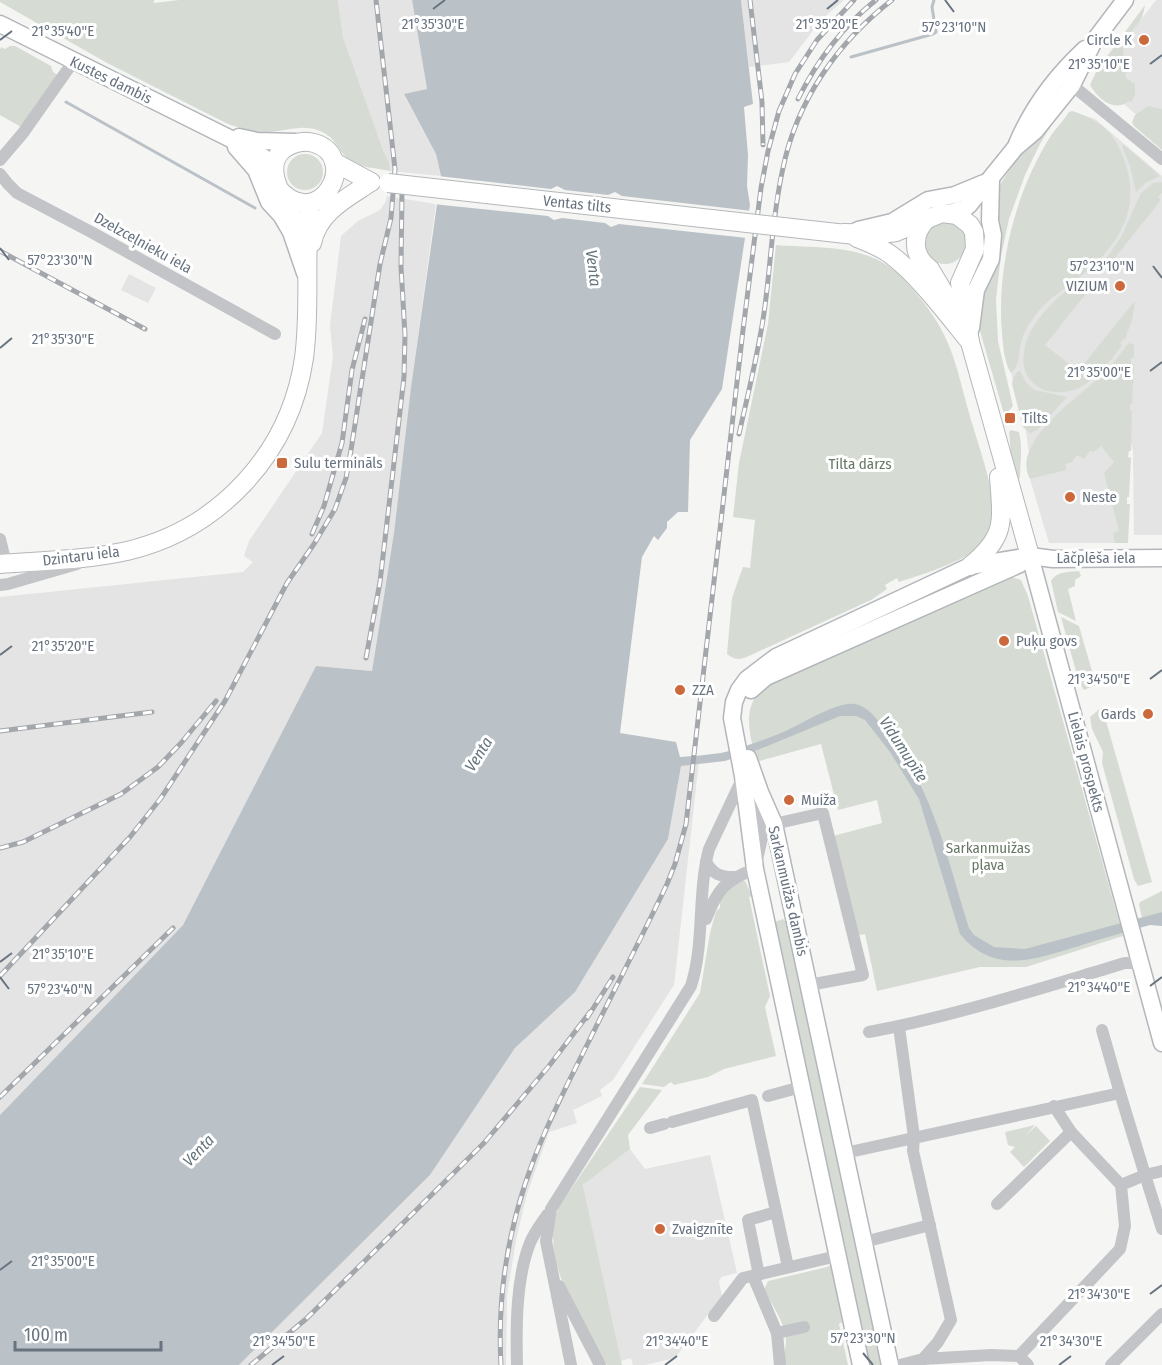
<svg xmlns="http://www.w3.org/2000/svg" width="1162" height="1365" viewBox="0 0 1162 1365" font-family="'Fira Sans Condensed',sans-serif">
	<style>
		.built { fill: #e3e4e3 }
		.green { fill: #d6dcd4 }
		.water { fill: #bbc2c7 }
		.pier { fill: #f5f5f3 }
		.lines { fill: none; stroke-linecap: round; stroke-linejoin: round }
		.stream { stroke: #bbc2c7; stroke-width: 3 }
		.major-casing { stroke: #b3b6ba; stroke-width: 19 }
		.highway-casing { stroke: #b4b7ba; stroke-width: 20 }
		.minor { stroke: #c2c4c7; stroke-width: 12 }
		.major { stroke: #fff; stroke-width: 16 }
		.highway { stroke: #fff; stroke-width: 18 }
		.rail-casing { stroke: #a3a7ac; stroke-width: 5 }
		.rail { stroke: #fff; stroke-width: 3; stroke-dasharray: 9; stroke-linecap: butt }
		.highway-bridge-casing { stroke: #b4b7ba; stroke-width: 20; stroke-linecap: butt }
		.highway-bridge { stroke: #fff; stroke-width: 18 }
		.ticks { fill: none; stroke: #687380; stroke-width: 2 }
		.poi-dot { fill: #cc693c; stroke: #fff; stroke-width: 2 }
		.labels { text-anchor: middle; stroke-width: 6; stroke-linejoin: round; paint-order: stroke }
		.poi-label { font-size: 15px; fill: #687380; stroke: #fff; text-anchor: start }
		.street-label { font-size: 15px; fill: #687380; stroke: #fff }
		.park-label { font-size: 15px; fill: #687866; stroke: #fff }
		.water-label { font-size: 16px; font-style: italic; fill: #64747c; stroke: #fff }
		.ticks-label { font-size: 15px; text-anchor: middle; fill: #687380; stroke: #fff; stroke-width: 6; stroke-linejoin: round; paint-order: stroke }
	</style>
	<rect width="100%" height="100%" fill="#f5f5f3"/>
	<!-- built -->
	<g class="built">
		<polygon points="338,0 412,0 427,89 404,95 436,154 441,176 390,171 389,162 384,154 343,37"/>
		<polygon points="741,0 844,0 821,20 789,62 749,67"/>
		<polygon points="1156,0 1162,0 1162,137 1095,79"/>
		<polygon points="1072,111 1095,119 1162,176 1162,535 1134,535 1133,451 1129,434 1030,459 1025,426 1010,369 1066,119"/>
		<polygon points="387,196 436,204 411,387 394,533 372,671 316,666 183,925 0,1115 0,597 243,572 253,562 244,556 249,541 322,433 333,357 330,326 341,236 358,221 380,210 386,201"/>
		<polygon points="129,274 156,288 148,303 121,290"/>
		<polygon points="1115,443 1125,543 1049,543 1030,479 1029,463"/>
		<polygon points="699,761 674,985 613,1080 600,1090 602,1096 573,1110 577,1123 549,1132 527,1194 516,1240 507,1296 506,1365 239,1365 430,1175 515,1048 541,1022 668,839 681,765"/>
		<polygon points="630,1149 645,1169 710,1155 737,1273 721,1277 719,1282 722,1296 675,1358 645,1365 633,1365 631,1358 621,1361 583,1185"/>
	</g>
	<!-- green -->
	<g class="green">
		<path d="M0 0H154V3L179 0H338L343 37 384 153 389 162 390 171C378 168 359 168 349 160 338 151 336 137 320 131 301 123 283 133 265 132 252 132 240 128 228 124L107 63 0 2Z"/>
		<path d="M1145 5C1142 25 1135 24 1127 39 1120 50 1125 66 1126 78L1135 84V95L1131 102 1129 101C1114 113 1098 99 1090 85L1097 70Z"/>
		<polygon points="10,46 15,46 51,66 53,72 58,75 21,127 0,115 0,50 1,47 5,49"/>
		<polygon points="1148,106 1162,109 1162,150 1134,126 1132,122 1135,115"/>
		<path d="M1072 111C1103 122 1114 131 1125 162 1142 211 1117 247 1080 277 1065 289 1050 297 1038 312 1032 320 1025 329 1022 339 1018 352 1021 364 1011 373 1004 363 1003 345 1002 333 996 268 1016 189 1052 134 1057 127 1064 120 1069 112Z"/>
		<polygon points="1059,113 1040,144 1025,175 1009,219 1001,256 996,299 998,341 1013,406 1007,413 1004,414 976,317 999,186 1021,153"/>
		<polygon points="1124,145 1160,176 1145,183 1136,192 1130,166 1122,146"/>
		<circle cx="305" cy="172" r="18"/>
		<polygon points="1162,182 1162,193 1158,197 1161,200 1102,274 1099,269 1121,237 1141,193 1153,183"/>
		<circle cx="945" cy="243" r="21"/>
		<path d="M776 245C814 248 859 244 891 268 906 279 931 310 940 327 955 353 961 385 969 413 977 442 994 485 993 515 992 523 989 534 985 541 972 560 920 575 899 582L897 578 885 585 887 589 871 600 751 655C740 660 736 661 727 654L732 598 743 567 750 568 755 520 733 517 739 463 768 324Z"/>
		<path d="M1086 281 1093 285 1045 345 1078 371 1135 301 1132 320 1125 339H1123L1120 344 1122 345C1114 357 1105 368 1094 373 1088 376 1092 377 1090 380 1086 385 1076 390 1070 391 1043 397 1019 381 1024 352 1026 336 1035 323 1045 311 1056 299 1070 285 1086 281Z"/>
		<path d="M1129 343 1134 345V358H1131V364L1134 365 1132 404H1130V411H1132L1131 451H1129L1128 457 1131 458 1129 497H1127V504H1130L1128 543H1115L1113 533 1119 531 1104 473 1114 462 1101 446 1094 452 1090 451 1084 459 1077 455 1072 462 1065 464 1066 470 1030 479C1010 443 1079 397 1102 375 1113 365 1120 353 1129 343Z"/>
		<polygon points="1018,371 1020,371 1027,384 1035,390 1067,397 1037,430 1030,433 1023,427 1012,384 1013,378"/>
		<path d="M1011 430 1019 432C1023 448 1020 463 1020 479 1009 470 1011 445 1009 432Z"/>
		<path d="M1079 571 1081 576 1075 580V586L1068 589 1076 621 1058 612 1051 581C1057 571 1069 572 1079 571Z"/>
		<path d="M1009 576 1021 580 1028 596 1123 936 1026 967H980L877 991 865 934 856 936 833 836 882 823 877 800 838 810 821 744 756 762C749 728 740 707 769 681Z"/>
		<polygon points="1061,617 1079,626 1096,685 1084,690 1079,682"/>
		<polygon points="1102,707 1152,882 1138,886 1134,879 1107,781 1102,763 1103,752 1092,729 1090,717"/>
		<polygon points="739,880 745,881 752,896 749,897 770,996 765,1007 776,1056 724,1069 708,1077 674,1085 671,1082 664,1087 642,1084 700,993 710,933 716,911 720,908 720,903 717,905 720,897"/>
		<polygon points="1162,891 1162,912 1142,918 1139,904 1140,902"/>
		<polygon points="783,919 789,926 886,1365 866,1365 771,923"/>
		<path d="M640 1087 662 1090 628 1135 630 1149 583 1185 622 1365H607C581 1325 537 1255 559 1207Z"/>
		<polygon points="1035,1125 1026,1135 1036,1126 1050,1141 1024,1167 1010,1152 1015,1147 1008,1145 1005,1132"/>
		<path d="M831 1265 845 1320 839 1324 848 1365H785C782 1356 786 1350 786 1341 786 1324 772 1305 764 1290L768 1281 827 1267Z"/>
	</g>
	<!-- water -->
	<path class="water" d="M412 0H741L753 104 744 107 748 155 747 186 750 205 722 389 690 440 688 512H678L667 522V528L658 540 654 536 642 557 620 733 676 742 680 757C693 756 707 755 721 753 740 749 763 740 781 733 800 725 829 706 848 704 865 702 875 717 884 728 934 789 946 855 969 928L974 935 994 947 1025 949 1162 912V926L1150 925C1126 932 1103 938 1079 946 1035 959 995 976 960 934L919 799 890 752 865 720 856 716H840L760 749 725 761 681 766 668 839 575 992 515 1048 430 1175 239 1365H0V1115L183 925 316 666 372 671 394 533 411 387 441 176 436 154 404 94 427 89Z"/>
	<!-- pier -->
	<polygon class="pier" points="438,176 551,189 557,186 565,190 608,195 615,192 622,196 752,211 747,238 619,224 611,227 605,223 562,218 554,220 548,216 433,204"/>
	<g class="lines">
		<!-- stream -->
		<g class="stream">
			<polyline points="851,57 933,34 936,32 932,7 934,0"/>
			<polyline points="66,102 255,208"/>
		</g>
		<!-- major casing -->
		<g class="major-casing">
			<g id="major">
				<polyline points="0,24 247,147 266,159 273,173"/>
				<polyline points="239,137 257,141 295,142"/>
				<path d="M1017 144C1032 108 1056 76 1085 49"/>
				<polyline points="236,147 256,170 269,202 281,215 291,232 305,273"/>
				<polyline points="949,213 964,209 969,205 1015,148 1035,131 1072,85 1094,41 1125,0"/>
				<polyline points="858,230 892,222 928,200 955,195 984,183"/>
				<polyline points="971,328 976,290 991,259 993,235 990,221 991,180"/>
				<polyline points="1030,556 1162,1043"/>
				<polyline points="751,690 766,677 1020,564"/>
				<polyline points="748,758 760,792 774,824 890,1365"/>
				<polyline points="861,1365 755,869 743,776 732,718 734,702 739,690 747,679 776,657 970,566 1030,556 1053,559 1162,558"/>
			</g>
		</g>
		<!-- highway casing -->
		<g class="highway-casing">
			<g id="highway">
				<polyline points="334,162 371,182"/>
				<path d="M277 187C319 237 362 157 314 143 304 140 296 142 287 147 253 167 297 215 302 242"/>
				<path d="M928 218C912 233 911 255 930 269L955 311"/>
				<polyline points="783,227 855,235"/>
				<polyline points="844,233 881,234 896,232 942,213 957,215 970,225 974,232 975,249 960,283 970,342 1030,556"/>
				<path d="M857 238C869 243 881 247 891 255 918 275 948 315 970 342"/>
				<path d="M312 243C318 212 347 198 371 182"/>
				<path d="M0 564C42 561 86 560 127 551 220 529 290 453 304 358 311 307 304 254 310 203"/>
				<path d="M970 566C1007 536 1002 521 999 477"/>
			</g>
		</g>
		<!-- minor -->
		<g class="minor">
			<polyline points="1072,85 1162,159"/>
			<polyline points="0,160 23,133 73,62"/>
			<polyline points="0,174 8,184 17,193 93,233 275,334"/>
			<polyline points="0,539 6,564"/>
			<polyline points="0,585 8,584 77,564"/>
			<polyline points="774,824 823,813 863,975 809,985"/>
			<path d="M706 862C713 874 720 877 734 877"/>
			<path d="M706 919C717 890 725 880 755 869L763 833 760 800"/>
			<polyline points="899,1027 914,1137 913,1151 951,1320 938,1342 923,1359 900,1365"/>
			<polyline points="1102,1030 1120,1093"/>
			<path d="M869 1032C955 1016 1041 988 1125 963H1141"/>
			<polyline points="768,1096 801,1087"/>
			<polyline points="1054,1106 1071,1132 1121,1185"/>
			<polyline points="672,1122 752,1100 788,1267"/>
			<polyline points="650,1128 664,1124"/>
			<polyline points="845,1153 1120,1093 1145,1175 1121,1185 1125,1226 1120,1249 1019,1356"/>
			<polyline points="1162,1171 1145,1175 1162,1229"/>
			<polyline points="997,1204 1071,1132"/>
			<polyline points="864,1242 930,1225"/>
			<polyline points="759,1275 748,1220 776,1212"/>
			<polyline points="753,1276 777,1333 780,1365"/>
			<polyline points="559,1286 600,1365"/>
			<polyline points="714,1316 743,1278 837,1256"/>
			<polyline points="777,1333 804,1327"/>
			<polyline points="923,1359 991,1355 1019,1356 1028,1365"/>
			<path d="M517 1365C516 1327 516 1278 530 1243 534 1233 541 1224 547 1215"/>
			<path d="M571 1365 546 1241 551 1209 691 986C705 942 697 894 709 849L743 777"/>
			<polyline points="1111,1365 1162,1314"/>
		</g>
		<!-- major -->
		<use href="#major" class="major"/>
		<!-- highway -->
		<use href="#highway" class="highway"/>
		<!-- rail casing -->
		<g class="rail-casing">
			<g id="rail">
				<polyline points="750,0 762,102 763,145"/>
				<path d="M798 99C817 61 843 26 876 0"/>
				<polyline points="0,251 145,329"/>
				<path d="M739 434C748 394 758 354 764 313 771 265 772 216 783 168 797 100 838 42 892 0"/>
				<polyline points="312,534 324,506 342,443 352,370 365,319"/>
				<polyline points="366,658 380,582 404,377 405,335 401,267 402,190"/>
				<polyline points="0,731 152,712"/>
				<polyline points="0,848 23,842 121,794 158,767 181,743 216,701"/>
				<polyline points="0,976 130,837 161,798 225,701 287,583 314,544 335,509 346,478 351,450 380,264 391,218 395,169 376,0"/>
				<polyline points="587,1018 613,977"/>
				<polyline points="0,1097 173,928"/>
				<polyline points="251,1365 306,1319 484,1143 549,1066 590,1012"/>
				<path d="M501 1365C497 1295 509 1224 534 1159 549 1119 569 1081 588 1043 614 990 642 937 667 884L675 864 686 824 743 330 761 188 768 151 779 111 795 74 817 40 854 0"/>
			</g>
		</g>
		<!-- rail -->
		<use href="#rail" class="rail"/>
		<!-- highway-bridge casing -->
		<g class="highway-bridge-casing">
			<polyline id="highway-bridge" points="388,183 783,227"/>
		</g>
		<!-- highway-bridge -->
		<use href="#highway-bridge" class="highway-bridge"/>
	</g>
	<!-- ticks -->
	<path class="ticks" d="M945 0 954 12M433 9 445 0M827 9 838 0M0 40 12 31M1150 64 1162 55M0 248 9 260M1153 266 1162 278M0 348 12 338M1150 371 1162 362M0 655 12 646M1150 679 1162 670M0 962 12 953M0 977 9 989M1150 986 1162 977M0 1270 12 1261M1150 1294 1162 1285M863 1353 873 1365M272 1365 284 1356M665 1365 677 1356M1059 1365 1071 1356"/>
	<!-- markers -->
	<g class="poi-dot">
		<circle cx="1144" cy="40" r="6"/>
		<circle cx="1120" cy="286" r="6"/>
		<rect x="1004" y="412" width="12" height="12" rx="3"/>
		<rect x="276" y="457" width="12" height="12" rx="3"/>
		<circle cx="1070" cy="497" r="6"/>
		<circle cx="1004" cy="641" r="6"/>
		<circle cx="680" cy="690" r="6"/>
		<circle cx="1148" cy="714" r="6"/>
		<circle cx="789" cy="800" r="6"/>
		<circle cx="660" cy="1229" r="6"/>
	</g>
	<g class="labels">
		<!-- poi labels -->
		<g class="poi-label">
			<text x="1132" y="45" text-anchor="end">Circle K</text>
			<text x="1108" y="291" text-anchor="end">VIZIUM</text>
			<text x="1022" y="423">Tilts</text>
			<text x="294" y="468">Sulu termināls</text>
			<text x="1082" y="502">Neste</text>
			<text x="1016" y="646">Puķu govs</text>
			<text x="692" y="695">ZZA</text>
			<text x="1136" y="719" text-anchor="end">Gards</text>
			<text x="801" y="805">Muiža</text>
			<text x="672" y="1234">Zvaigznīte</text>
		</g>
		<!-- street labels -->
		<g class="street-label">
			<text transform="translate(111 80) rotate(26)" y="5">Kustes dambis</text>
			<text transform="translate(577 204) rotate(6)" y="5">Ventas tilts</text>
			<text transform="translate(143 243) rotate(29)" y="5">Dzelzceļnieku iela</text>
			<text transform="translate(81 556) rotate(-7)" y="5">Dzintaru iela</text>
			<text x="1096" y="563">Lāčplēša iela</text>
			<text transform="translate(1086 762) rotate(75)" y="5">Lielais prospekts</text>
			<text transform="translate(788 891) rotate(77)" y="5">Sarkanmuižas dambis</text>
		</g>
		<!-- park labels -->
		<g class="park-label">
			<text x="860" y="469">Tilta dārzs</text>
			<text x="988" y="853">Sarkanmuižas<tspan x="988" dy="17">pļava</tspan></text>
		</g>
		<!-- water labels -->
		<g class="water-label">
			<text transform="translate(594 268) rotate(83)" y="6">Venta</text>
			<text transform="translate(904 749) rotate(57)" y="6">Vidumupīte</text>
			<text transform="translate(478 754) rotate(-58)" y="6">Venta</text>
			<text transform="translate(198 1150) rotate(-46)" y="6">Venta</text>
		</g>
	</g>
	<g class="ticks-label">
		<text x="433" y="29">21°35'30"E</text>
		<text x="827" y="29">21°35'20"E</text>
		<text x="954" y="32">57°23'10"N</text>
		<text x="63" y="36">21°35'40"E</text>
		<text x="1099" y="69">21°35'10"E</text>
		<text x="60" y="265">57°23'30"N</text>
		<text x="1102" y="271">57°23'10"N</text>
		<text x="63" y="344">21°35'30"E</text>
		<text x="1099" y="377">21°35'00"E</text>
		<text x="63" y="651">21°35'20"E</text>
		<text x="1099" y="684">21°34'50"E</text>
		<text x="63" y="959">21°35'10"E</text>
		<text x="1099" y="992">21°34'40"E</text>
		<text x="60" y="994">57°23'40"N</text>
		<text x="63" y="1266">21°35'00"E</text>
		<text x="1099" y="1299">21°34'30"E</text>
		<text x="863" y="1343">57°23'30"N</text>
		<text x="284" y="1346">21°34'50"E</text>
		<text x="677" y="1346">21°34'40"E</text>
		<text x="1071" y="1346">21°34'30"E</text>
	</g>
	<!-- scale -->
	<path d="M15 1341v9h146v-9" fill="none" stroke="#687380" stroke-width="3"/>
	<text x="24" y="1341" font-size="18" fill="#687380" stroke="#ffffff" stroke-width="4.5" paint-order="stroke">100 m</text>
</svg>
